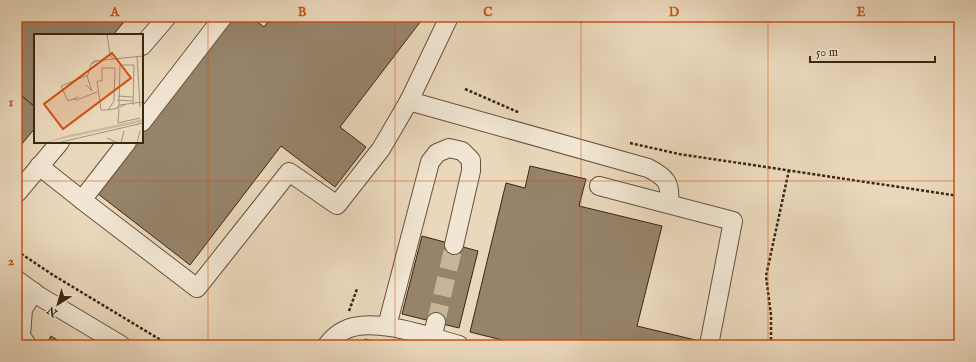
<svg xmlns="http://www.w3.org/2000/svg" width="976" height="362" viewBox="0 0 976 362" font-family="'IM FELL English',serif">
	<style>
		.building { fill: #96836a; stroke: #3a2712 }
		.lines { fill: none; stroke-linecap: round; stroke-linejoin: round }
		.minor-tunnel { stroke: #c7b59a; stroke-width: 18; stroke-dasharray: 18 9; stroke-linecap: butt }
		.minor-casing { stroke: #66533c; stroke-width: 20 }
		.path { stroke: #3a2712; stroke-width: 2.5; stroke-dasharray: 3 2; stroke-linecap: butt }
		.minor { stroke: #f1e6d3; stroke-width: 18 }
		.grid { fill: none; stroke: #ce520d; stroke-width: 1; stroke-opacity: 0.55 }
		.inset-road { fill: none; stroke: #a49178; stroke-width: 1 }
		.view { fill: #ce520d; fill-opacity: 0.15; stroke: #ce520d; stroke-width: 2 }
		.inset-edge { fill: none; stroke: #3a2712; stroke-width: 2 }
		.neatline { fill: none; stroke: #ce520d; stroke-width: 1.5 }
		.grid-label { font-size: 13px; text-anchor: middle; font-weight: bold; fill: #ce520d }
	</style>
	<rect width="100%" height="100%" fill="#ead8bc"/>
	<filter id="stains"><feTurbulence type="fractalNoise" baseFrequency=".005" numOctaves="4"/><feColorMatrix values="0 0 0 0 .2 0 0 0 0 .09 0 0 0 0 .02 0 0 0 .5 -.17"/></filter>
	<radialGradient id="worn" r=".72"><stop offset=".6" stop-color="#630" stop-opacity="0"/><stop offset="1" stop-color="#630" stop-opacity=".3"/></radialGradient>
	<!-- building -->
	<g class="building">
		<polygon points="17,17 128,17 113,35 35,35 35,107 17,92"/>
		<polygon points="135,17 145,17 141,22"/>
		<polygon points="226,17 251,17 264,27 272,17 424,17 340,127 366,147 335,187 281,146 190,265 93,190 130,142 142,142 142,126"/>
		<polygon points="17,92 35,107 35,128 17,150"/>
		<polygon points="530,166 586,179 579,206 662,226 637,326 704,342 704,345 522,345 470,332 506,183 525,188"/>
		<polygon points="422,236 478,251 459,328 402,314"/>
		<polygon points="51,336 59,341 56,345 46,345"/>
		<polygon points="365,339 380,343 379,345 363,345"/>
	</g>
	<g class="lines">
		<!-- minor-tunnel -->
		<polyline class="minor-tunnel" points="436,322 454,245"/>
		<!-- minor casing -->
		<g class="minor-casing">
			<g id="minor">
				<polyline points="142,46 167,17"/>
				<path d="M409 101 648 168C666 177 671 183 669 203"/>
				<polyline points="142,122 223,17"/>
				<polyline points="127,142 82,200 197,288 289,172 337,205 381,149 409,101 449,17"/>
				<polyline points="39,166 82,200"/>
				<polyline points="599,186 733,221 709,345"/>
				<polyline points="17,193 60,142"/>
				<polyline points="17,280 39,296 121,345"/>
				<polyline points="387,326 430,162 437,153 449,148 462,151 471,160 471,171 454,245"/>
				<polyline points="432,338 436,322"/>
				<polyline points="27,345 21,336 23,309 34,292"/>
				<path d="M327 345C331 340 337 334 343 331 371 315 430 337 459 345"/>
			</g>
		</g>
		<!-- path -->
		<g class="path">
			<polyline points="465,89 520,113"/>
			<polyline points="630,143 679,154 959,196"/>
			<polyline points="17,251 53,275 169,345"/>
			<polyline points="349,311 357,289"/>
			<polyline points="771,345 771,315 766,276 789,170"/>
		</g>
		<!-- minor -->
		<use href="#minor" class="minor"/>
	</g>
	<!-- grid -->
	<path class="grid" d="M208 17V345M395 17V345M581 17V345M768 17V345M17 181H959"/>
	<!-- overview -->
	<g transform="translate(34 34)">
		<rect width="109" height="109" fill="#ead8bc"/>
		<path d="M109 85 108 88 9 109 35 101Z" fill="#ccba9f"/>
		<path class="inset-road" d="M73 0 76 21 79 25M103 22 106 73M63 27 57 30 60 27 109 22M52 51 58 57 53 42M84 62 99 63M45 63 34 67 27 52 54 41 57 30M39 65 43 66 63 58M83 66 99 67M85 71 86 31H100L99 71M91 71 83 74 85 71 109 68M85 75 84 89 106 84M74 76 80 67 81 34H68V47H63L67 76H73L80 75 84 74M73 104 84 109M23 109 109 89M87 109 90 97M103 109 106 97"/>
		<path class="view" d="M78 19 97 44 29 95 10 70Z"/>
		<rect width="109" height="109" class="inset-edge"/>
	</g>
	<!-- margin -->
	<rect width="976" height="362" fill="none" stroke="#ead8bc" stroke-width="44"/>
	<!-- north arrow -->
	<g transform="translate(58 304) rotate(217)" stroke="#f1e6d3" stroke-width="3" paint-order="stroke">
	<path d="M0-3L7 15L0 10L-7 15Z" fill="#3a2712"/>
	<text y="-6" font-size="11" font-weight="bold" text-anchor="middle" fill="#3a2712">N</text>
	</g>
	<!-- scale -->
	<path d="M810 56v6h125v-6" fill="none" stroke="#3a2712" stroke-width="2"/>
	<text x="816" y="56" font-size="12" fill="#3a2712" stroke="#f1e6d3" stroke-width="3" paint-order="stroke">50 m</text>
	<rect x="22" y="22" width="932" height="318" class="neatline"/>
	<g class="grid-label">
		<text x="115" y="16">A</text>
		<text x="302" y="16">B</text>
		<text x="488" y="16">C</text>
		<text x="674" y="16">D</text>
		<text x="861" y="16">E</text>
		<text x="11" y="106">1</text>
		<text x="11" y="265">2</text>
	</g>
	<rect width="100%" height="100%" filter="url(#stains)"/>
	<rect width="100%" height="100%" fill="url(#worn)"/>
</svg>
